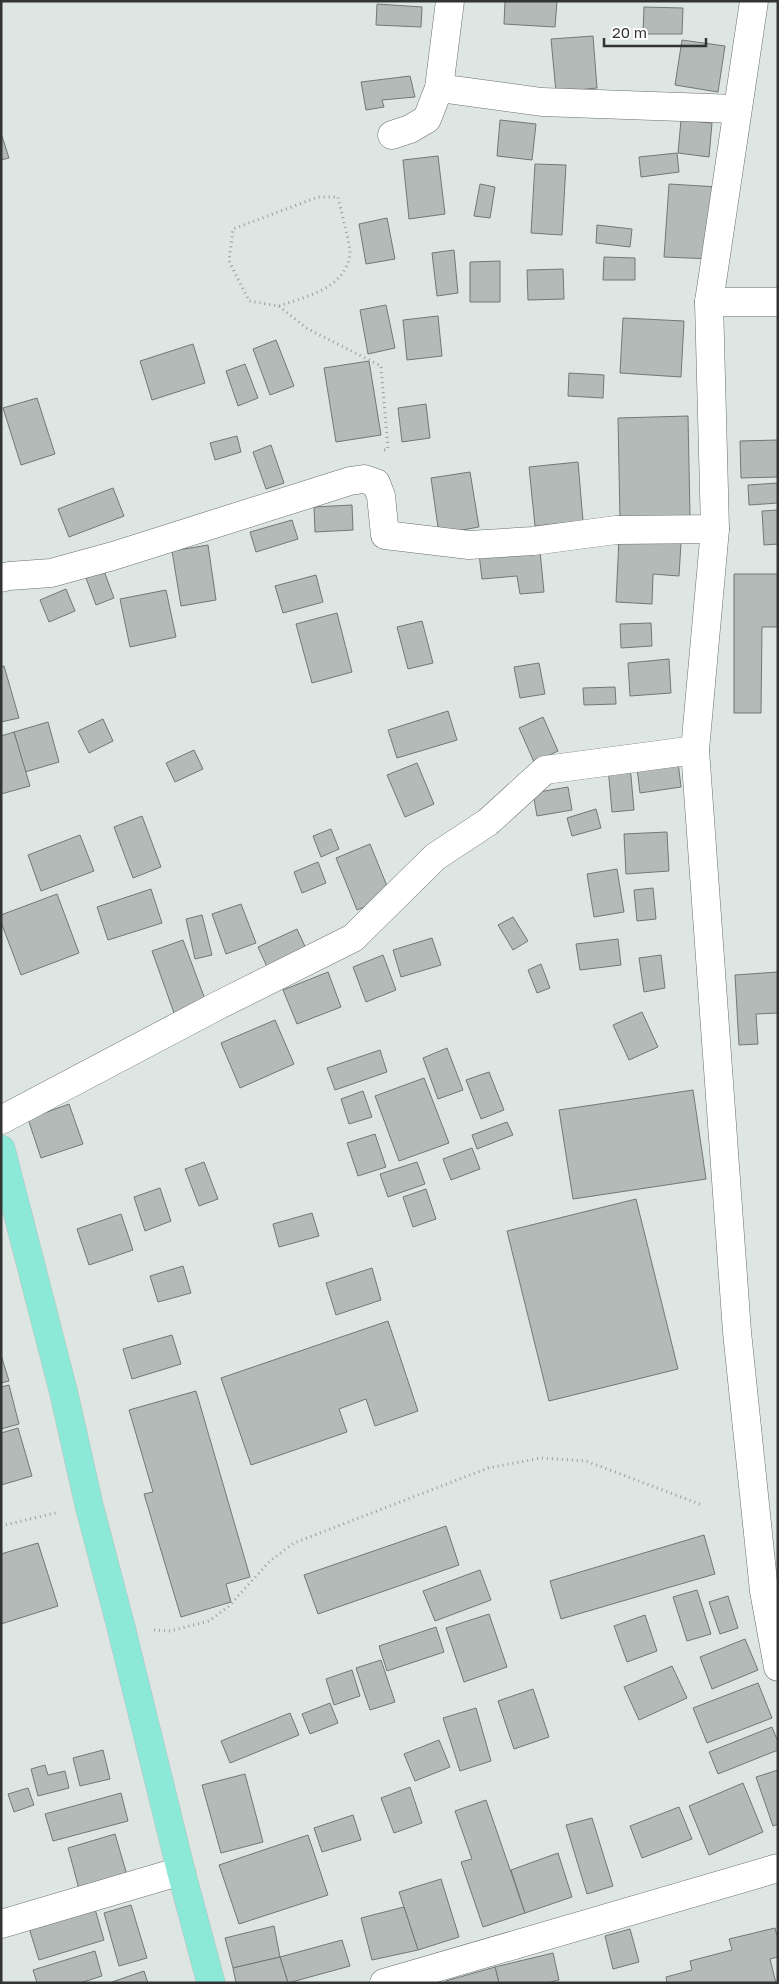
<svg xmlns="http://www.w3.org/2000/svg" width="779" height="1984" viewBox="0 0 779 1984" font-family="'Golos Text',sans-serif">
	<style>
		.building { fill: #b3bab8; stroke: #717876 }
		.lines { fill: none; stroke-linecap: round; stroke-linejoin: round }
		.minor-casing { stroke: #696f6e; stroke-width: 29 }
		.major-casing { stroke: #c1c2c2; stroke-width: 29 }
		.path { stroke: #979d9b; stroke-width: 3; stroke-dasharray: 1 4; stroke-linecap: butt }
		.minor { stroke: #fff; stroke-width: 28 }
		.major { stroke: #8ce8d7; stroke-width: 28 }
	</style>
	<rect width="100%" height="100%" fill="#dee6e3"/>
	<!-- building -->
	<g class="building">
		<polygon points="505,1 557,1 555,27 504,24"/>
		<polygon points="377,4 422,7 421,27 376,25"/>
		<polygon points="644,7 683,8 682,34 643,34"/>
		<polygon points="593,36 597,88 556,92 551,39"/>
		<polygon points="682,40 725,46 718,92 675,85"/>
		<polygon points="410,76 415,97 382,100 384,107 366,110 361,82"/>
		<polygon points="500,120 536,124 532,160 497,156"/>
		<polygon points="681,120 712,123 709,157 678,153"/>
		<polygon points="1,133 9,158 1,160"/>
		<polygon points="677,153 679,172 641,177 639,157"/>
		<polygon points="438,156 445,214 409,219 403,160"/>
		<polygon points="535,164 566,165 562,235 531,233"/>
		<polygon points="480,184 495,187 490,218 474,216"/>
		<polygon points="669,184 718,187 714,259 664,257"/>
		<polygon points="387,218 395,259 366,264 359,224"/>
		<polygon points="597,225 632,229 630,247 596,243"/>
		<polygon points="454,250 458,293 437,296 432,253"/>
		<polygon points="604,257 635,258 635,280 603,280"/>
		<polygon points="500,261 500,302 470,302 470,262"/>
		<polygon points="563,269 564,299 528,300 527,270"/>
		<polygon points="386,305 395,348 368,354 360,310"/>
		<polygon points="438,316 442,356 407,360 403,320"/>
		<polygon points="623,318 684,321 681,377 620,373"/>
		<polygon points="276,340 294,386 270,395 253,349"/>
		<polygon points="193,344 205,383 152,400 140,361"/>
		<polygon points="369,361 381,435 336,442 324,368"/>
		<polygon points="245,364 258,398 238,406 226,371"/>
		<polygon points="569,373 604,375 603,398 568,396"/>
		<polygon points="37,398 55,454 21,465 3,408"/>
		<polygon points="426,404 430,438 402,442 398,408"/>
		<polygon points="688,416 690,516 620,519 618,418"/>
		<polygon points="237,436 241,452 215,460 210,443"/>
		<polygon points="778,440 778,477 741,478 740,441"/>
		<polygon points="271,445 284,483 266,489 253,452"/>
		<polygon points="578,462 583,521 535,526 529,467"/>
		<polygon points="470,472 479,527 439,534 431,478"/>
		<polygon points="778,483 778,503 749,505 748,485"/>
		<polygon points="113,488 124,516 69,537 58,509"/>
		<polygon points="352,505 353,530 315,532 314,507"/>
		<polygon points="778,510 778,544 764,545 762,511"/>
		<polygon points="292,520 298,539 256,552 250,532"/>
		<polygon points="619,539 681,543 679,576 653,574 652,604 616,602"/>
		<polygon points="208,545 216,600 181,606 172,551"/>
		<polygon points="540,551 544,592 520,594 517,576 482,579 479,554"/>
		<polygon points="104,571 114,598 96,605 86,578"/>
		<polygon points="734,574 778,574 778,627 762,627 761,713 734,713"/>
		<polygon points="316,575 323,602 283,613 275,586"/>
		<polygon points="66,589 75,611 49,622 40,600"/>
		<polygon points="166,590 176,637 130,647 120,599"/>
		<polygon points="337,613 352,672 312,683 296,624"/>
		<polygon points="422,621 433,663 408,669 397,627"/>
		<polygon points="651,623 652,646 621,648 620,624"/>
		<polygon points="669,659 671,693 630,696 628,663"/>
		<polygon points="539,663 545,694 520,698 514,667"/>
		<polygon points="4,666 19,718 1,722 1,667"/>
		<polygon points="615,687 616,704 584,705 583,688"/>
		<polygon points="448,711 457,740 397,758 388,730"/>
		<polygon points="543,717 558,751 534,762 519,728"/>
		<polygon points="103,719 113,741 89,753 78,731"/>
		<polygon points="48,722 59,762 25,772 14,732"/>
		<polygon points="14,732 30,786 1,794 1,736"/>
		<polygon points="194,750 203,769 175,782 166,763"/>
		<polygon points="678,762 681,787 640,793 637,768"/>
		<polygon points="417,763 434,804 405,817 387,775"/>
		<polygon points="630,765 634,810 612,812 608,767"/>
		<polygon points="568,787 572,810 537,816 533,793"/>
		<polygon points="596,809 601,828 572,836 567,818"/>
		<polygon points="142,816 161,867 133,878 114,827"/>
		<polygon points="331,829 339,849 321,857 313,836"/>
		<polygon points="667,832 669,871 626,874 624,834"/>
		<polygon points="80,835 94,871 41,891 28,855"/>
		<polygon points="370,844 391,896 357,910 336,858"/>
		<polygon points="318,862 326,883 302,893 294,872"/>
		<polygon points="617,869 624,912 594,917 587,874"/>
		<polygon points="653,888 656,919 637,921 634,890"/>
		<polygon points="151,889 162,923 108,940 97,907"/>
		<polygon points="57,894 79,953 21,975 1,922 1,915"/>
		<polygon points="241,904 256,943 226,954 212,914"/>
		<polygon points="202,915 212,955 195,959 186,919"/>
		<polygon points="513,917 528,941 513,950 498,925"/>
		<polygon points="297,929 307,951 268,969 258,947"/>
		<polygon points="432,938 441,965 401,977 393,950"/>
		<polygon points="618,939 621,965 580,970 576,944"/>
		<polygon points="183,940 206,1002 174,1013 152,951"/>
		<polygon points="383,955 396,990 366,1002 353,967"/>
		<polygon points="661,955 665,988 644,992 639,958"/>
		<polygon points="541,964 550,988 537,993 528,970"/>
		<polygon points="328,972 341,1007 297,1024 283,990"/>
		<polygon points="778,972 778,1013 756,1014 758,1044 739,1045 735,975"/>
		<polygon points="642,1012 658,1047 629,1060 613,1025"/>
		<polygon points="275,1020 294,1064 240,1088 221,1043"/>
		<polygon points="447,1048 463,1090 438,1099 423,1058"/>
		<polygon points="380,1050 387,1072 335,1090 327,1068"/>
		<polygon points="489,1072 504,1110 481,1119 466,1080"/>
		<polygon points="424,1078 449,1143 399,1161 375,1096"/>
		<polygon points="693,1090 706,1179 573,1199 559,1110"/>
		<polygon points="363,1091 372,1117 349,1124 341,1099"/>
		<polygon points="69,1104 83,1144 41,1158 28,1119"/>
		<polygon points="507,1122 513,1135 477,1149 472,1135"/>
		<polygon points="375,1134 386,1167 358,1176 347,1143"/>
		<polygon points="472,1148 480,1169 451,1180 443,1159"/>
		<polygon points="204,1162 218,1199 199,1206 185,1169"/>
		<polygon points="417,1162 425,1184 388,1197 380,1174"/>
		<polygon points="160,1188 171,1221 145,1231 134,1197"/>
		<polygon points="426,1189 436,1219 413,1227 403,1197"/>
		<polygon points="636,1199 678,1369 549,1401 507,1231"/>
		<polygon points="312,1213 319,1236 279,1247 273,1224"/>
		<polygon points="121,1214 133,1250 89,1265 77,1229"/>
		<polygon points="183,1266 191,1293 158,1302 150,1276"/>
		<polygon points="372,1268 381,1300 336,1315 326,1283"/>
		<polygon points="388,1321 418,1411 375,1426 366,1399 339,1409 347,1432 251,1465 221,1378"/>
		<polygon points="172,1335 181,1364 132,1379 123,1349"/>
		<polygon points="1,1355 9,1381 1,1383"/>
		<polygon points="9,1385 19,1424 1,1429 1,1387"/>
		<polygon points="196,1391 250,1577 226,1584 231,1602 181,1617 144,1494 153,1492 129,1410"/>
		<polygon points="18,1428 32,1476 1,1485 1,1433"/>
		<polygon points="446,1526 459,1565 318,1614 304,1575"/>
		<polygon points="704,1535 715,1574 561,1619 550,1581"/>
		<polygon points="38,1543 58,1606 1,1624 1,1554"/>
		<polygon points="480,1570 491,1600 435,1621 423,1591"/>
		<polygon points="697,1590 711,1634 687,1641 673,1597"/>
		<polygon points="728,1596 738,1628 720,1634 709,1602"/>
		<polygon points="489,1614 507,1667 464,1682 446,1628"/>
		<polygon points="645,1615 657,1651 627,1662 614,1626"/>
		<polygon points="436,1627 444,1652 387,1671 379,1646"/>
		<polygon points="745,1639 758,1670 712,1689 700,1657"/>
		<polygon points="381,1660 395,1702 370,1710 356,1668"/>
		<polygon points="672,1666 687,1698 639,1720 624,1687"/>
		<polygon points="352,1670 360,1696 334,1705 326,1679"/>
		<polygon points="758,1683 772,1718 707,1743 693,1708"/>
		<polygon points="533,1689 549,1737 514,1749 498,1701"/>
		<polygon points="330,1703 338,1723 310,1734 302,1714"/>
		<polygon points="476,1708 491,1761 460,1771 443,1718"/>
		<polygon points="290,1713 299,1735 230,1763 221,1741"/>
		<polygon points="772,1727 778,1742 778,1750 718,1774 709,1752"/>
		<polygon points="439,1740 450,1767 415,1781 404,1754"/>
		<polygon points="103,1750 110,1779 80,1786 73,1758"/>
		<polygon points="45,1765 48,1775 65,1771 69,1788 38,1796 31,1769"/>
		<polygon points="778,1770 778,1824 773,1826 756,1777"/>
		<polygon points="245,1774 263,1842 221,1853 202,1785"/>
		<polygon points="743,1783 763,1832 709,1855 689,1806"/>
		<polygon points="410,1787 422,1823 394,1833 381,1798"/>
		<polygon points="28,1788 34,1805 14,1812 8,1794"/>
		<polygon points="121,1793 128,1821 53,1841 45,1814"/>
		<polygon points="486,1800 525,1913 483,1927 461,1862 472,1859 455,1811"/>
		<polygon points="679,1807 692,1839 642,1858 630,1826"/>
		<polygon points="353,1815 361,1840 322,1852 314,1828"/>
		<polygon points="592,1818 613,1886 587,1894 566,1825"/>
		<polygon points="115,1834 127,1875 79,1889 68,1848"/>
		<polygon points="308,1835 328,1895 239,1924 219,1865"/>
		<polygon points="558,1853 572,1897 525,1913 511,1870"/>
		<polygon points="441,1879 459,1937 418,1950 399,1892"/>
		<polygon points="131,1905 147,1958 119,1966 104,1913"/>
		<polygon points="404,1907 418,1950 372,1960 361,1918"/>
		<polygon points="95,1909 104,1940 39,1960 29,1928"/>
		<polygon points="274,1926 280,1957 233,1968 225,1938"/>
		<polygon points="775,1928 778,1939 778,1957 770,1959 776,1983 667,1983 666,1977 692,1970 690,1961 732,1950 729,1939"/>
		<polygon points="630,1929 639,1962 613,1969 605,1936"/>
		<polygon points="342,1940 350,1966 288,1983 280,1957"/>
		<polygon points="95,1951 102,1976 80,1983 37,1983 33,1970"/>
		<polygon points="553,1953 559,1980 547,1983 499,1983 495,1967"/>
		<polygon points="280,1957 288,1983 236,1983 233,1968"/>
		<polygon points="495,1967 499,1983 446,1983 446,1981"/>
		<polygon points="144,1971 148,1983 109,1983"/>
	</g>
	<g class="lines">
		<!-- minor casing -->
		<g class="minor-casing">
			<g id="minor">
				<polyline points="754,1 709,302 715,529 695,750 737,1332 764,1591 778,1667"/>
				<polyline points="439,88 542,102 737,109"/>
				<polyline points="392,135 410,129 427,119 439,88 450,1"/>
				<polyline points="709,302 778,302"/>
				<polyline points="1,578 9,576 51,573 113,556 350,481 364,479 376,483 381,496 385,535 469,545 533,541 616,530 715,529"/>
				<polyline points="1,1120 217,1006 353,938 435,857 488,822 545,770 695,750"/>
				<polyline points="1,1924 181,1871"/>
				<polyline points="384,1983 778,1868"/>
			</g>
		</g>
		<!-- major casing -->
		<g class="major-casing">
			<polyline id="major" points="1,1149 64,1394 89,1505 121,1627 181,1871 211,1983"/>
		</g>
		<!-- path -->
		<g class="path">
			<path d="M279 306C307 296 345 289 350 254 351 248 340 207 338 197H318L233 229 229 261 249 301 279 306 306 328 381 366 388 449 381 451"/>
			<polyline points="1,1526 59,1512"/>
			<polyline points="154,1630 170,1631 209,1621 228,1607 270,1561 294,1543 488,1468 541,1458 586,1461 702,1505"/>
		</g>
		<!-- minor -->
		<use href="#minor" class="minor"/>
		<!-- major -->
		<use href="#major" class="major"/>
	</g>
	<!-- border -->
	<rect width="779" height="1984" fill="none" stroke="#313433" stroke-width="5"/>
	<!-- scale -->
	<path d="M604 38v8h102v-8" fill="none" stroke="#313433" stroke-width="2.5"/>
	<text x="612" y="38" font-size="15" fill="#313433" stroke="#ffffff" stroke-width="4" paint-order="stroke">20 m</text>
</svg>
